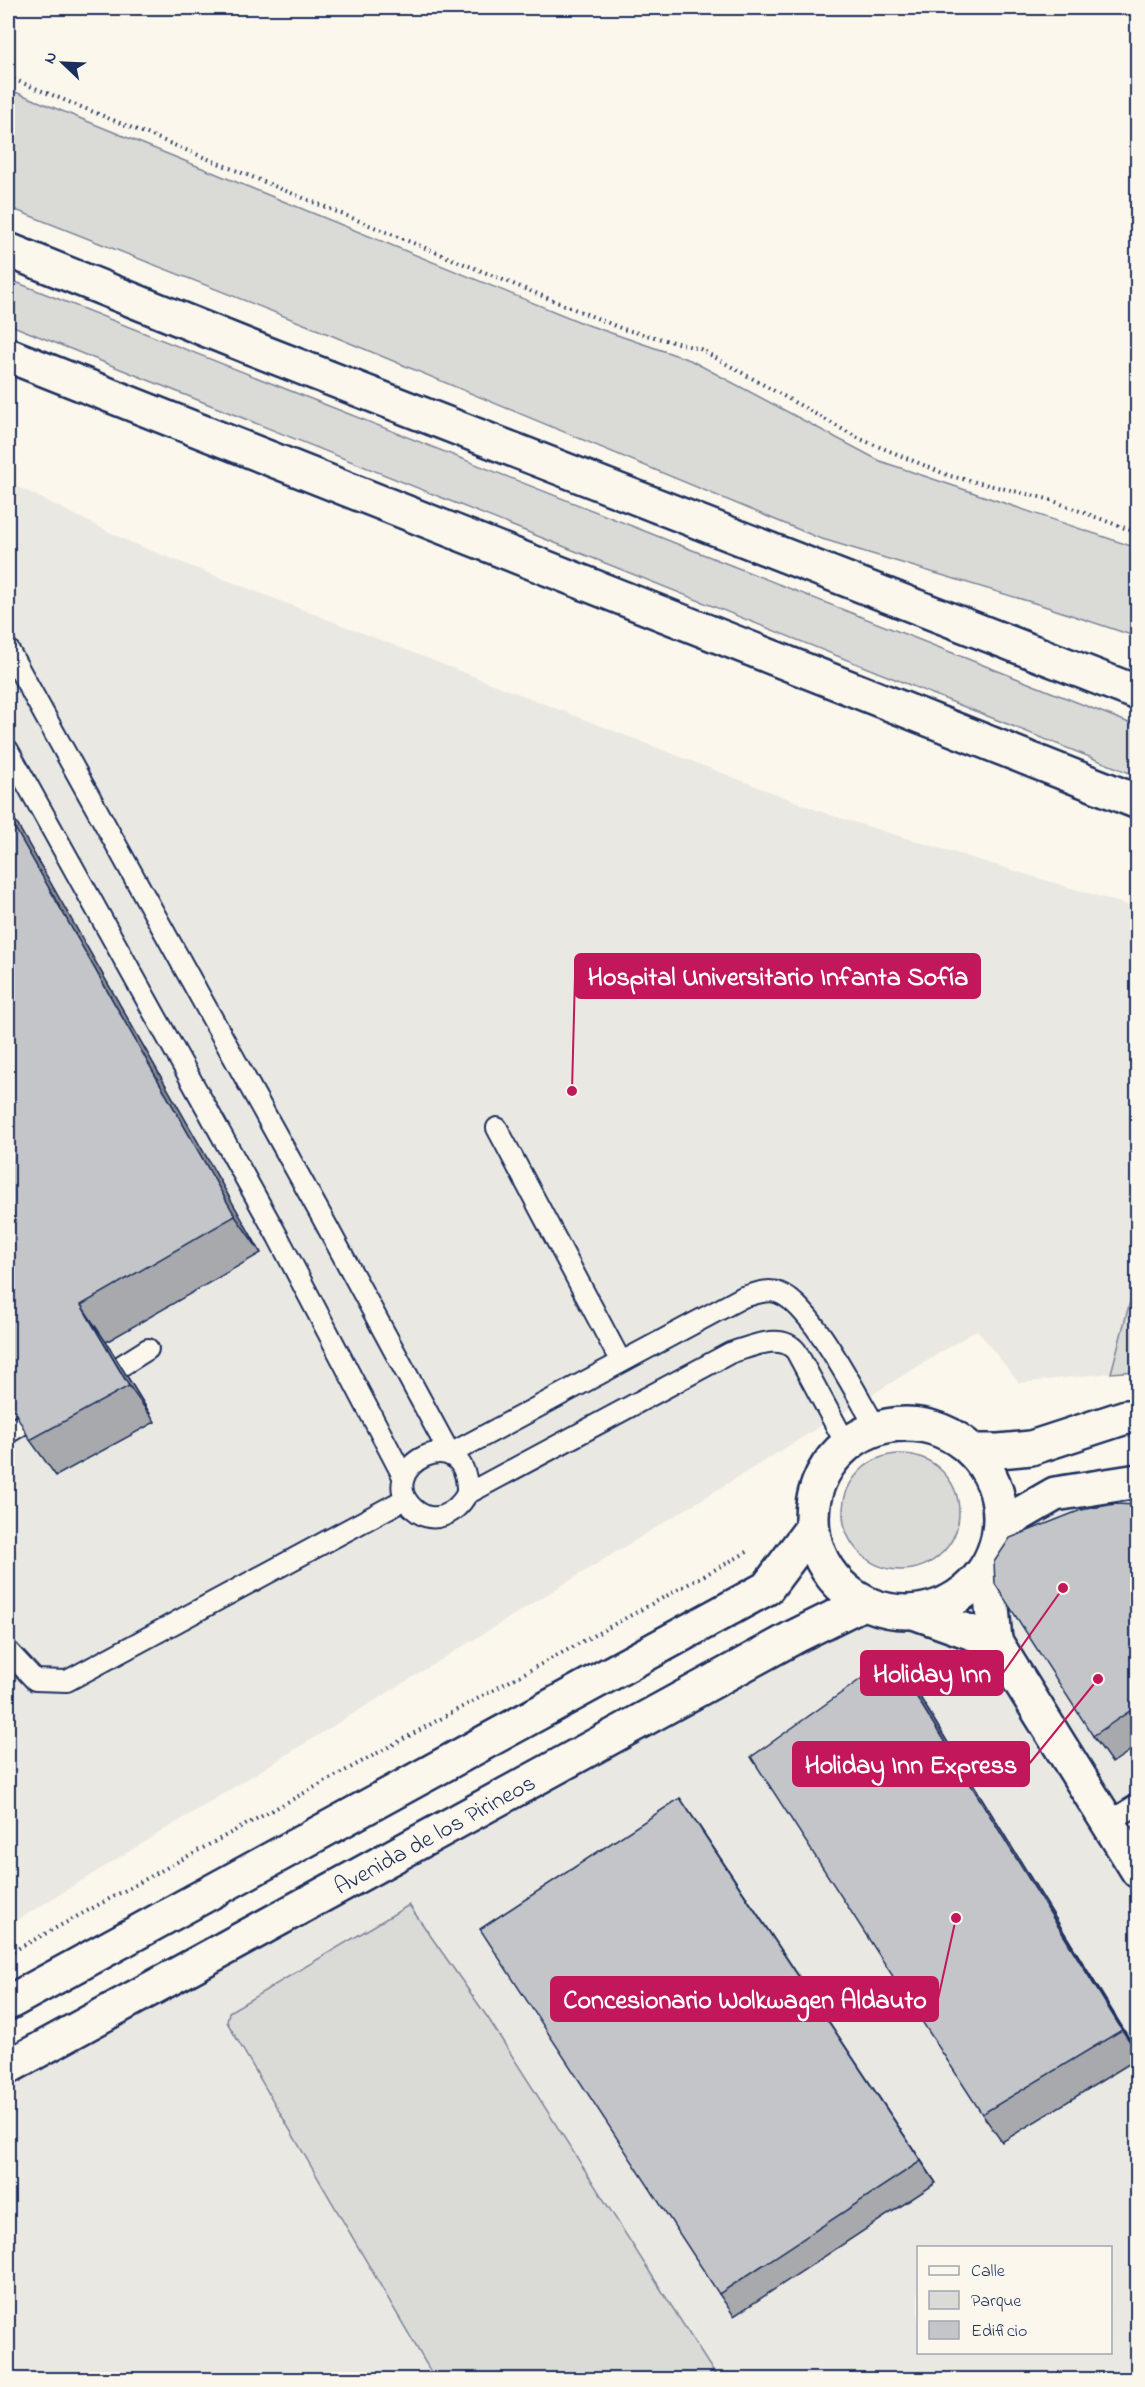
<svg xmlns="http://www.w3.org/2000/svg" width="1145" height="2387" viewBox="0 0 1145 2387" font-family="'Indie Flower',sans-serif">
	<style>
		.built { fill: #eae8e2; fill-rule: evenodd }
		.green { fill: #dadad7; stroke: #7a849a; stroke-width: 1.5 }
		.lines { fill: none; stroke-linecap: round; stroke-linejoin: round }
		.lane-casing { stroke: #1b2f5e; stroke-width: 24 }
		.street-casing { stroke: #1b2f5e; stroke-width: 38 }
		.primary-casing { stroke: #1b2f5e; stroke-width: 38 }
		.highway-casing { stroke: #1b2f5e; stroke-width: 38 }
		.path { stroke: #1b2f5e; stroke-width: 4; stroke-dasharray: 1.5 4.5; stroke-linecap: butt }
		.lane { stroke: #fbf7ec; stroke-width: 20 }
		.street { stroke: #fbf7ec; stroke-width: 33 }
		.primary { stroke: #fbf7ec; stroke-width: 33 }
		.highway { stroke: #fbf7ec; stroke-width: 33 }
		.wall { fill: #a8a9ad; stroke: #1b2f5e; stroke-width: 1.5 }
		.shaded-wall { fill: #888a8d; stroke: #1b2f5e; stroke-width: 1.5 }
		.building { fill: #c3c5c9; stroke: #1b2f5e; stroke-width: 1.5 }
		.labels { text-anchor: middle; stroke-width: 6; stroke-linejoin: round; paint-order: stroke }
		.street-label { font-size: 24px; fill: #1b2f5e; stroke: #fbf7ec }
		.leader { fill: none; stroke: #c2185b; stroke-width: 2 }
		.callout-dot { fill: #c2185b; stroke: #fbf7ec; stroke-width: 2 }
		.callout { fill: #c2185b; stroke: #c2185b; stroke-width: 2 }
		.callout-label { font-size: 26px; text-anchor: middle; font-weight: bold; fill: #fff }
	</style>
	<rect width="100%" height="100%" fill="#fbf7ec"/>
	<filter id="ink" filterUnits="userSpaceOnUse"><feTurbulence type="fractalNoise" baseFrequency=".0167" numOctaves="2"/><feDisplacementMap in="SourceGraphic" scale="12" xChannelSelector="R" yChannelSelector="G"/><feConvolveMatrix kernelMatrix="1 2 1 2 8 2 1 2 1" color-interpolation-filters="sRGB"/></filter>
	<g filter="url(#ink)">
		<!-- built -->
		<g class="built">
			<polygon points="8,482 134,544 830,815 1137,908 1137,1275 1111,1373 1019,1383 977,1330 8,1926"/>
			<path d="M1137 1481V2379L8 2380V2068L863 1603 914 1612 966 1590 993 1556 1055 1494ZM918 2248H1110V2352H918Z"/>
		</g>
		<!-- green -->
		<g class="green">
			<polygon points="8,89 585,324 690,360 880,461 1137,548 1137,637 1041,605 819,538 309,326 8,207"/>
			<polygon points="8,279 1137,726 1137,776 8,324"/>
			<polygon points="1137,1275 1137,1371 1111,1373"/>
			<circle cx="901" cy="1512" r="58"/>
			<polygon points="409,1905 488,2018 718,2379 435,2379 227,2022 229,2012"/>
		</g>
		<g class="lines">
			<!-- lane casing -->
			<g class="lane-casing">
				<g id="lane">
					<path d="M8 649 322 1217 450 1454 743 1297C755 1294 768 1288 779 1293 813 1306 856 1395 876 1427"/>
					<polyline points="8,750 278,1237 403,1476"/>
					<polyline points="497,1128 621,1362"/>
					<polyline points="121,1366 148,1349"/>
					<polyline points="8,1433 26,1422"/>
					<path d="M467 1494C469 1414 369 1469 414 1509 434 1527 456 1513 467 1494L730 1353C750 1347 781 1332 796 1351L845 1442"/>
					<polyline points="8,1651 35,1680 67,1681 405,1499"/>
					<polyline points="1108,1823 1138,1804"/>
				</g>
			</g>
			<!-- street casing -->
			<g class="street-casing">
				<g id="street">
					<polyline points="993,1556 991,1595 995,1641 1138,1871"/>
					<polyline points="914,1612 995,1641"/>
				</g>
			</g>
			<!-- primary casing -->
			<g class="primary-casing">
				<g id="primary">
					<circle cx="906" cy="1518" r="94"/>
					<polyline points="972,1451 999,1451 1031,1448 1126,1417 1138,1418"/>
					<polyline points="1001,1525 1055,1494 1138,1481"/>
					<polyline points="8,2003 767,1588 812,1528"/>
					<path id="s1" d="M8 2067 796 1636 863 1603"/>
				</g>
			</g>
			<!-- highway casing -->
			<g class="highway-casing">
				<g id="highway">
					<polyline points="8,250 247,346 1138,693"/>
					<polyline points="8,355 1138,802"/>
				</g>
			</g>
			<!-- path -->
			<g class="path">
				<polyline points="8,77 623,329 700,349 858,438 950,476 1048,499 1138,533"/>
				<polyline points="1134,1383 1138,1367"/>
				<polyline points="8,1954 749,1551"/>
			</g>
			<!-- lane -->
			<use href="#lane" class="lane"/>
			<!-- street -->
			<use href="#street" class="street"/>
			<!-- primary -->
			<use href="#primary" class="primary"/>
			<!-- highway -->
			<use href="#highway" class="highway"/>
		</g>
		<!-- wall -->
		<g class="wall">
			<polygon points="8,808 261,1253 106,1342 155,1422 56,1476 30,1440"/>
			<polygon points="1137,1505 1137,1746 1112,1763 1093,1736"/>
			<polygon points="912,1684 1137,2051 1137,2059 1002,2142 982,2114"/>
			<polygon points="695,1820 936,2183 734,2316 719,2294"/>
		</g>
		<!-- shaded-wall -->
		<g class="shaded-wall">
			<polygon points="8,808 261,1253 235,1216 8,816"/>
			<polygon points="81,1305 106,1342 155,1422 129,1386"/>
			<polygon points="892,1657 912,1684 1137,2052 1122,2030"/>
			<polygon points="680,1798 695,1820 936,2183 921,2161"/>
		</g>
		<!-- building -->
		<g class="building">
			<polygon points="8,816 235,1216 81,1305 129,1386 30,1440 8,1399"/>
			<polygon points="1115,1504 1137,1505 1137,1706 1093,1736 995,1584 994,1562 1010,1538 1081,1510"/>
			<polygon points="892,1657 1122,2030 982,2114 751,1757"/>
			<polygon points="1137,1780 1137,1796 1130,1785"/>
			<polygon points="680,1798 921,2161 719,2294 480,1929"/>
		</g>
	</g>
	<g class="labels">
		<!-- street labels -->
		<g class="street-label">
			<text dy="8" stroke="none"><textPath href="#s1" startOffset="486">Avenida de los Pirineos</textPath></text>
		</g>
	</g>
	<!-- callouts -->
	<path class="leader" d="M572 1091L575 976M1063 1588L1003 1673M1098 1679L1029 1764M956 1918L938 1999"/>
	<g class="callout-dot">
		<circle cx="572" cy="1091" r="6"/>
		<circle cx="1063" cy="1588" r="6"/>
		<circle cx="1098" cy="1679" r="6"/>
		<circle cx="956" cy="1918" r="6"/>
	</g>
	<g class="callout">
		<rect x="575" y="954" width="405" height="44" rx="6"/>
		<rect x="861" y="1651" width="142" height="44" rx="6"/>
		<rect x="793" y="1742" width="236" height="44" rx="6"/>
		<rect x="551" y="1977" width="387" height="44" rx="6"/>
	</g>
	<g class="callout-label">
		<text x="778" y="985">Hospital Universitario Infanta Sofía</text>
		<text x="932" y="1682">Holiday Inn</text>
		<text x="911" y="1773">Holiday Inn Express</text>
		<text x="745" y="2008">Concesionario Wolkwagen Aldauto</text>
	</g>
	<!-- margin -->
	<rect width="1145" height="2387" fill="none" stroke="#fbf7ec" stroke-width="30"/>
	<rect x="15" y="15" width="1115" height="2357" fill="none" stroke="#1b2f5e" stroke-width="2" filter="url(#ink)"/>
	<!-- legend -->
	<rect x="917" y="2246" width="195" height="108" fill="#fbf7ec" stroke="#a1a7b3" stroke-width="1.5"/>
	<rect x="929" y="2266" width="30" height="9" fill="#fbf7ec" stroke="#a1a7b3" stroke-width="1.5"/>
	<text x="971" y="2276" font-size="18" fill="#1b2f5e">Calle</text>
	<rect x="929" y="2291" width="30" height="18" fill="#dadad7" stroke="#a1a7b3" stroke-width="1.5"/>
	<text x="971" y="2306" font-size="18" fill="#1b2f5e">Parque</text>
	<rect x="929" y="2321" width="30" height="18" fill="#c3c5c9" stroke="#a1a7b3" stroke-width="1.5"/>
	<text x="971" y="2336" font-size="18" fill="#1b2f5e">Edificio</text>
	<!-- north arrow -->
	<g transform="translate(63 63) rotate(293)" stroke="#fbf7ec" stroke-width="4.5" paint-order="stroke">
	<path d="M0-4.5L10 22L0 15L-10 22Z" fill="#1b2f5e"/>
	<text y="-9" font-size="16" font-weight="bold" text-anchor="middle" fill="#1b2f5e">N</text>
	</g>
</svg>
